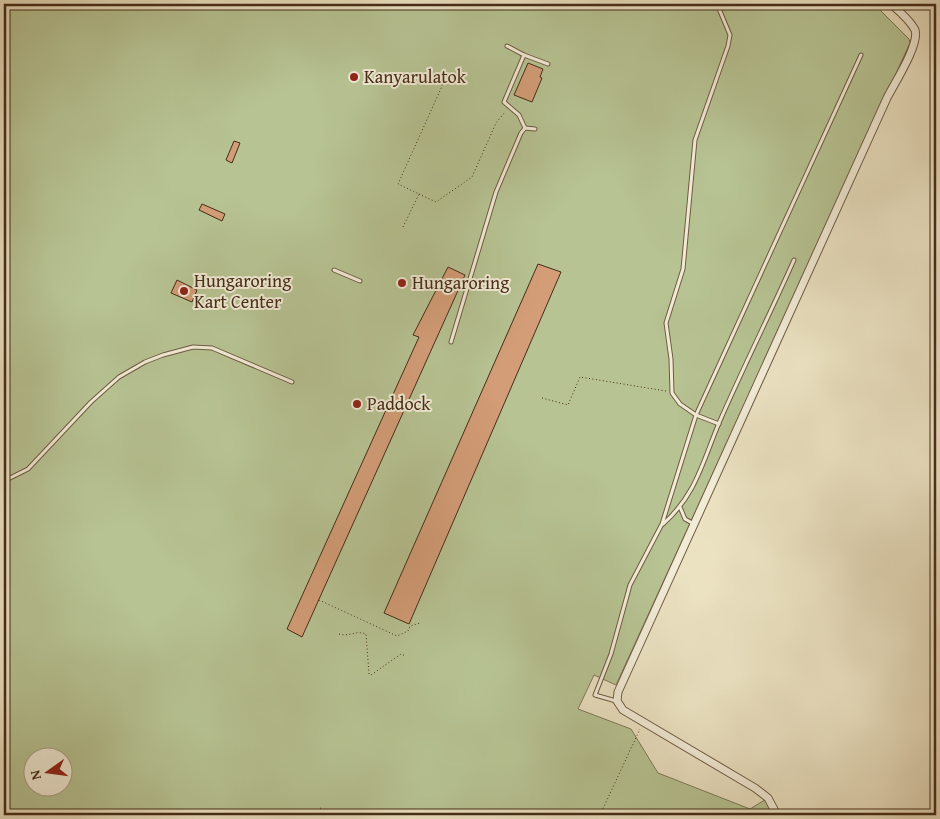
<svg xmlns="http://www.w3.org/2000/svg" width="940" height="819" viewBox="0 0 940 819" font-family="'Gentium Book Plus',serif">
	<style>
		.green { fill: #b7c393; stroke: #7e7856; fill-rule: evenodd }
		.building { fill: #d39d77; stroke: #452c18 }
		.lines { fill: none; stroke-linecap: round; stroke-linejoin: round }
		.lane-casing { stroke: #6e5a42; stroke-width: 5 }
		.street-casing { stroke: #6e5a42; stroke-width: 9 }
		.path { stroke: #452c18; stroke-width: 1; stroke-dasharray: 1 2.5; stroke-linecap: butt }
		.lane { stroke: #f2ecd7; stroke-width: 3 }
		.street { stroke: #f2ecd7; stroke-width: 7 }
		.poi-dot { fill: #8f2418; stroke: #f2ecd7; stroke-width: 2 }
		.labels { text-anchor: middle; stroke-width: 4; stroke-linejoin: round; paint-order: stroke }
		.poi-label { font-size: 18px; fill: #452c18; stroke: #f2ecd7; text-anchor: start }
	</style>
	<rect width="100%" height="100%" fill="#ebe2c2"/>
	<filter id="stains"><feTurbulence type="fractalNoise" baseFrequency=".004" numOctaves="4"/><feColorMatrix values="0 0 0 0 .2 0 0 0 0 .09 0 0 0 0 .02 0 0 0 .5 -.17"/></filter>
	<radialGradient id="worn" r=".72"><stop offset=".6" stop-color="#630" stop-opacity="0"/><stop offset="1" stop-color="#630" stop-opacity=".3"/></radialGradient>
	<!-- green -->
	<path class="green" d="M4 4H874L909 39 910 43 616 685 594 675 578 709 631 729 658 773 750 809 768 798 777 815H4ZM32 756H62V786H32Z"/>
	<!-- building -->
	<g class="building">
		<polygon points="528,63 543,69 540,77 542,78 532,102 514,95"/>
		<polygon points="234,141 240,143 232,163 226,160"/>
		<polygon points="202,204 225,214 222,221 199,210"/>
		<polygon points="538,264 561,272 409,624 384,613"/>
		<polygon points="448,267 465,275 302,637 287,629 419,337 413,335"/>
		<polygon points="177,280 197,290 192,302 171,293"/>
	</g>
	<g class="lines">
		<!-- lane casing -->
		<g class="lane-casing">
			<g id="lane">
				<polyline points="717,4 730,35 728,46 695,140 683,269 666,323 671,359 672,393 680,404 696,415 719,424"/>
				<polyline points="507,46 524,55"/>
				<polyline points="525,128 519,115 504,102 524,55 548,64"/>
				<polyline points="334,270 360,281"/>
				<polyline points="451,342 496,192 521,133 525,128 535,129"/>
				<polyline points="4,481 28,469 91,402 119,377 145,362 163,355 193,347 212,348 292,382"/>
				<polyline points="680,507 685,519 694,524"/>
				<path d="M663 524C696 495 703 461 719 423 743 368 770 314 794 260"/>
				<polyline points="616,701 595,695 611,654 630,585 662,524 696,415 861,55"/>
			</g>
		</g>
		<!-- street casing -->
		<g class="street-casing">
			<path id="street" d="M777 815 768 798 755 788 623 710 617 701 618 692 887 98C894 84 920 44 915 30 910 20 899 11 891 4"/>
		</g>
		<!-- path -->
		<g class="path">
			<polyline points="419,194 436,202 472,177 496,123 505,112"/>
			<polyline points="403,227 419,194 398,184 443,84 436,82"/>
			<polyline points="542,398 568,405 580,377 666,391"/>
			<polyline points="319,600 397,636 408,631 410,626 420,623"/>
			<path d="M339 634C349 637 356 630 366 634L369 674 371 675 401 654 406 656"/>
			<polyline points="320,808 336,815"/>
			<polyline points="600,815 640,729"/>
			<polyline points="935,815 936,811"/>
		</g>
		<!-- lane -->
		<use href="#lane" class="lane"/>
		<!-- street -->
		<use href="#street" class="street"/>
	</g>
	<!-- markers -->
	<g class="poi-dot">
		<circle cx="354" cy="77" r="5"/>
		<circle cx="402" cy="283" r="5"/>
		<circle cx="184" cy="291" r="5"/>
		<circle cx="357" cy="404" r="5"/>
	</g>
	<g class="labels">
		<!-- poi labels -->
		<g class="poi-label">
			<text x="364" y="83">Kanyarulatok</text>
			<text x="194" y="287">Hungaroring<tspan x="194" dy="21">Kart Center</tspan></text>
			<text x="412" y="289">Hungaroring</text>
			<text x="367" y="410">Paddock</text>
		</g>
	</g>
	<!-- margin -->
	<rect width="940" height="819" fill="none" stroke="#ebe2c2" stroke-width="20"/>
	<rect x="5" y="5" width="930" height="809" fill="none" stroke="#452c18" stroke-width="2.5"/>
	<rect x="10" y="10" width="920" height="799" fill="none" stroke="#452c18"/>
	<!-- north arrow -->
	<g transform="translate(48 772) rotate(256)"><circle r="24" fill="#f2ecd7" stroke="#ad9f8b"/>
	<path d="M0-4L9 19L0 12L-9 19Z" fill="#8f2418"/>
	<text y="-8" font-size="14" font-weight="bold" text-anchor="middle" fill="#452c18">N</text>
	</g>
	<rect width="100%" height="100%" filter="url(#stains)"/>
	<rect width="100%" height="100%" fill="url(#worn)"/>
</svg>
